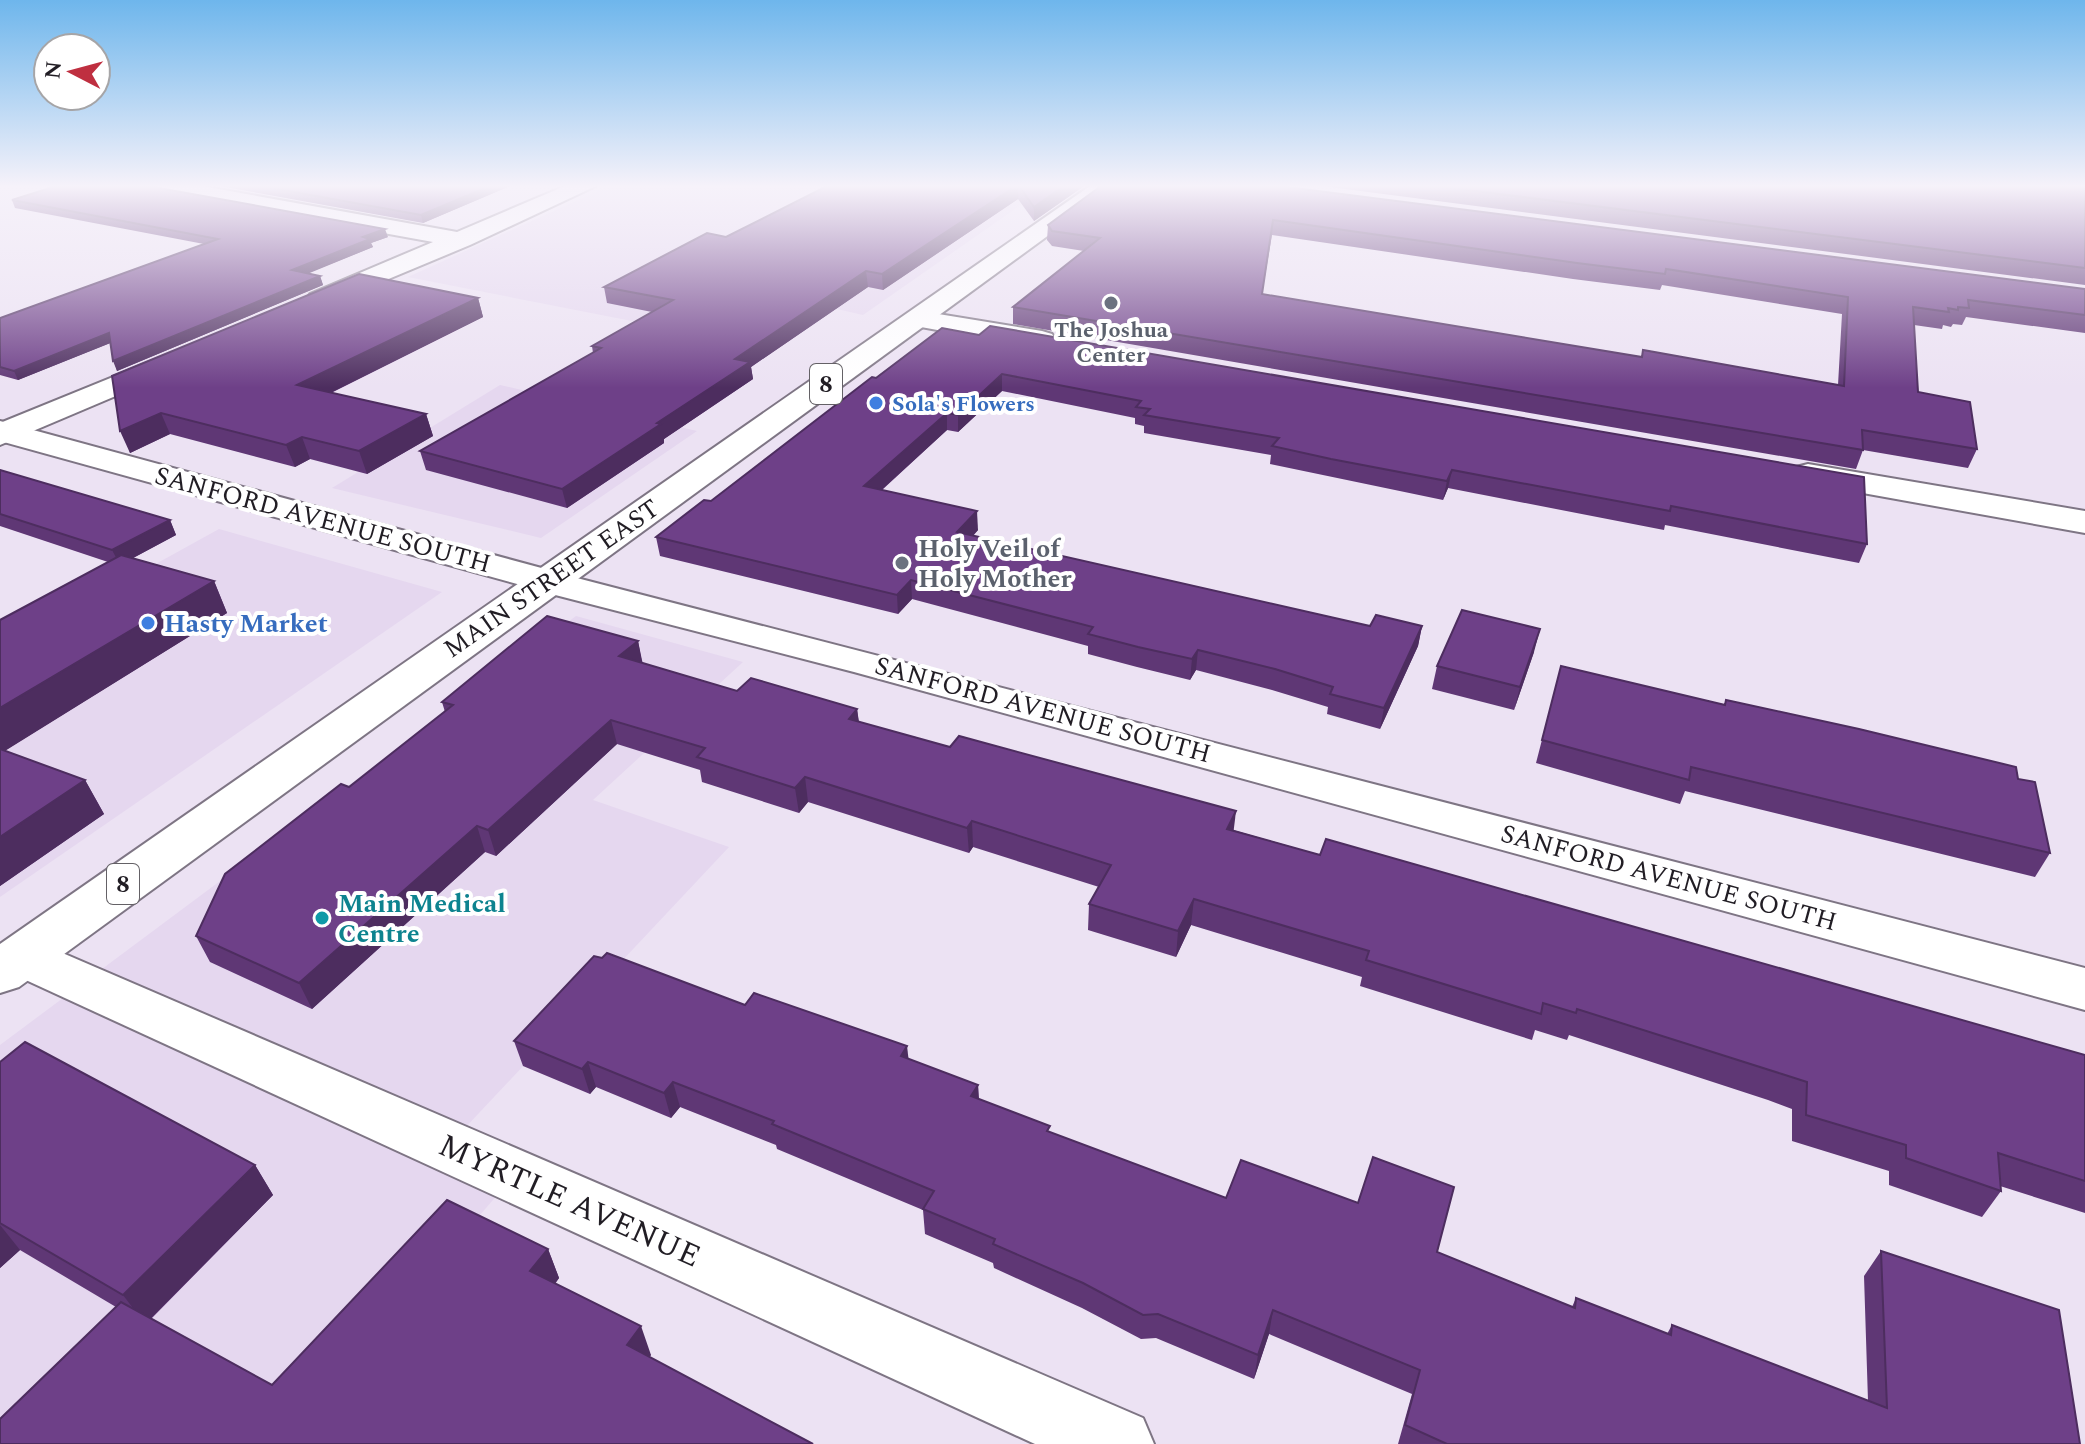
<svg xmlns="http://www.w3.org/2000/svg" width="2085" height="1444" viewBox="0 0 2085 1444" font-family="Spectral,serif">
	<style>
		.built { fill: #e5d7ef }
		.lines { fill: none; stroke-linecap: round; stroke-linejoin: round }
		.street-casing { stroke: #7e7584; stroke-width: 4 }
		.secondary-casing { stroke: #7e7584; stroke-width: 4 }
		.primary-casing { stroke: #7e7584; stroke-width: 4 }
		.street { fill: #fff; fill-rule: evenodd }
		.secondary { fill: #fff; fill-rule: evenodd }
		.primary { fill: #fff; fill-rule: evenodd }
		.wall { fill: #5f3775; fill-rule: evenodd }
		.shaded-wall { fill: #4d2d5f }
		.building { fill: #6e4088; stroke: #4d2d5f; stroke-width: 2; fill-rule: evenodd }
		.worship-dot { fill: #6b7280; stroke: #fff; stroke-width: 3 }
		.shop-dot { fill: #3f7fe0; stroke: #fff; stroke-width: 3 }
		.culture-dot { fill: #0f9aa8; stroke: #fff; stroke-width: 3 }
		.labels { text-anchor: middle; stroke-width: 8; stroke-linejoin: round; paint-order: stroke }
		.far-worship-label { font-size: 22px; font-weight: bold; fill: #5b616d; stroke: #fff }
		.far-shop-label { font-size: 22px; font-weight: bold; fill: #366cbe; stroke: #fff; text-anchor: start }
		.shield { fill: #fff; stroke: #646166; stroke-width: 2 }
		.shield-label { font-size: 24px; font-weight: bold; fill: #211d24 }
		.street-label { font-size: 26px; fill: #211d24; stroke: #fff }
		.worship-label { font-size: 26px; font-weight: bold; fill: #5b616d; stroke: #fff; text-anchor: start }
		.shop-label { font-size: 26px; font-weight: bold; fill: #366cbe; stroke: #fff; text-anchor: start }
		.culture-label { font-size: 26px; font-weight: bold; fill: #0d838f; stroke: #fff; text-anchor: start }
		.near-street-label { font-size: 32px; fill: #211d24; stroke: #fff }
	</style>
	<rect width="100%" height="100%" fill="#ece2f3"/>
	<!-- built -->
	<g class="built">
		<polygon points="609,186 1048,186 863,315 754,290 683,331 408,277"/>
		<polygon points="500,385 697,431 541,538 332,488"/>
		<polygon points="219,529 442,592 0,897 0,650"/>
		<polygon points="576,616 743,662 593,800 729,847 433,1162 499,1193 282,1444 0,1444 0,1045"/>
	</g>
	<g class="lines">
		<!-- street casing -->
		<g class="street-casing">
			<g id="street">
				<polygon points="152,186 202,186 457,232 565,186 596,186 470,245 319,308 310,306 306,300 310,294 433,242 163,193"/>
				<polygon points="920,311 1042,331 1052,334 1056,340 1052,346 1042,349 910,325 906,319 910,313"/>
				<polygon points="167,355 177,358 182,364 177,370 0,445 0,423"/>
				<polygon points="1808,464 2085,511 2085,533 1796,481 1791,474 1796,467"/>
				<polygon points="546,570 2085,968 2085,1010 854,672 532,589 527,581 532,573"/>
				<polygon points="23,936 1143,1418 1154,1444 1035,1444 4,970 0,949 4,942"/>
			</g>
		</g>
		<!-- secondary casing -->
		<g class="secondary-casing">
			<polygon id="secondary" points="0,421 560,573 565,581 560,589 546,592 0,441"/>
		</g>
		<!-- primary casing -->
		<g class="primary-casing">
			<polygon id="primary" points="1090,186 1116,186 19,987 0,993 0,944"/>
		</g>
		<!-- street -->
		<use href="#street" class="street"/>
		<!-- secondary -->
		<use href="#secondary" class="secondary"/>
		<!-- primary -->
		<use href="#primary" class="primary"/>
	</g>
	<!-- wall -->
	<g class="wall">
		<polygon points="220,186 510,186 423,223"/>
		<polygon points="827,186 1084,186 1034,221 1018,199 883,290 868,287 751,367 753,379 664,439 664,443 567,508 426,470 420,451 593,353 592,346 652,312 607,303 604,287 726,237"/>
		<path d="M1101 186 2085 289V333L1966 317 1962 325 1953 324 1951 327 1943 325 1942 329 1914 325 1918 392 1977 449 1968 468 1863 450 1856 469 1013 324V307L1084 251 1052 246 1047 240 1048 225ZM1272 235 1573 279 1660 290 1662 285 1842 314 1838 385 1641 357 1262 294Z"/>
		<polygon points="1322,186 2085,186 2085,285"/>
		<polygon points="159,188 388,237 371,243 373,247 308,273 320,276 323,285 117,371 110,343 18,380 0,375 0,318 204,244 15,208 12,200"/>
		<polygon points="478,298 483,317 331,393 426,414 433,436 367,474 310,459 295,467 170,434 130,453 112,376"/>
		<polygon points="942,328 1867,544 1859,563 1665,525 1664,530 1448,488 1443,500 1270,464 1271,455 1144,433 1144,426 1135,424 1135,418 1002,391 958,432 947,430 882,490 978,530 973,536 1370,626 1422,626 1418,646 1380,729 1327,714 1328,707 1272,690 1196,670 1190,680 1137,667 1088,654 1088,646 912,599 898,614 660,556 656,537 711,501"/>
		<polygon points="0,470 170,520 176,535 133,558 214,581 227,613 4,751 85,780 104,814 0,886 0,620 108,562 0,526"/>
		<polygon points="638,641 642,663 737,691 857,709 859,722 1320,855 2085,1055 2085,1213 2000,1186 2001,1191 1982,1217 1889,1185 1889,1171 1792,1141 1792,1109 1768,1100 1569,1035 1567,1040 1535,1030 1532,1040 1360,986 1362,977 1191,925 1176,957 1088,930 1089,904 1099,887 973,847 969,853 808,802 799,813 702,782 700,770 617,744 496,856 485,852 312,1009 210,962 196,936 349,787 445,712 442,702"/>
		<polygon points="1534,652 1514,710 1432,689 1437,666"/>
		<polygon points="1561,666 1724,705 1726,700 2018,779 2050,853 2035,877 1685,791 1680,804 1536,763"/>
		<polygon points="745,1005 908,1059 978,1085 979,1099 1050,1132 1226,1198 1437,1252 1572,1307 1576,1298 1667,1334 1672,1325 1868,1401 1864,1276 1881,1251 2080,1444 1398,1444 1412,1394 1269,1334 1254,1379 1156,1338 1141,1339 1082,1308 994,1268 993,1263 925,1234 923,1210 777,1149 776,1145 680,1107 671,1118 596,1087 590,1094 523,1066 514,1041"/>
		<polygon points="0,1062 255,1165 273,1195 151,1319 272,1385 548,1249 559,1278 555,1284 651,1355 649,1357 0,1444 116,1307 20,1250 0,1268"/>
	</g>
	<!-- shaded-wall -->
	<g class="shaded-wall">
		<polygon points="490,186 510,186 423,223 421,215"/>
		<polygon points="1016,186 1018,186 1018,199 883,290 882,274"/>
		<polygon points="1064,186 1084,186 1034,221 1034,207"/>
		<polygon points="385,229 388,237 371,243 373,247 295,279 292,270 363,237"/>
		<polygon points="866,271 868,287 751,367 753,379 664,439 664,443 567,508 562,489 657,423 735,359"/>
		<polygon points="320,276 323,285 117,371 113,361"/>
		<polygon points="478,298 483,317 304,406 297,385"/>
		<polygon points="109,333 113,342 18,380 14,371"/>
		<polygon points="1002,374 1002,391 958,432 958,415"/>
		<polygon points="161,413 170,434 130,453 120,431"/>
		<polygon points="947,413 947,430 866,504 864,486"/>
		<polygon points="426,414 433,436 367,474 359,451"/>
		<polygon points="302,437 310,459 295,467 286,445"/>
		<polygon points="1452,470 1448,488 1443,500 1447,481"/>
		<polygon points="977,511 978,530 958,551 957,532"/>
		<polygon points="170,520 176,535 120,565 112,550"/>
		<polygon points="911,580 912,599 898,614 897,595"/>
		<polygon points="214,581 227,613 0,754 0,708"/>
		<polygon points="1422,626 1418,646 1380,729 1384,708"/>
		<polygon points="1540,629 1534,652 1514,710 1520,687"/>
		<polygon points="638,641 643,665 619,656"/>
		<polygon points="1198,650 1196,670 1190,680 1192,659"/>
		<polygon points="857,709 860,733 849,719"/>
		<polygon points="611,720 617,744 496,856 488,830"/>
		<polygon points="805,777 808,802 799,813 795,788"/>
		<polygon points="85,780 104,814 0,886 0,837"/>
		<polygon points="1236,811 1233,836 1227,829"/>
		<polygon points="972,821 973,847 969,853 967,828"/>
		<polygon points="477,826 485,852 312,1009 299,983"/>
		<polygon points="1194,899 1191,925 1176,957 1178,931"/>
		<polygon points="907,1046 910,1071 901,1056"/>
		<polygon points="588,1062 596,1087 590,1094 582,1069"/>
		<polygon points="673,1082 680,1107 671,1118 664,1093"/>
		<polygon points="978,1085 979,1110 971,1096"/>
		<polygon points="255,1165 273,1195 145,1324 123,1295"/>
		<polygon points="0,1225 20,1250 0,1268"/>
		<polygon points="548,1249 559,1278 542,1300 530,1271"/>
		<polygon points="1273,1310 1269,1334 1254,1379 1258,1355"/>
		<polygon points="641,1326 651,1355 638,1373 627,1345"/>
	</g>
	<!-- building -->
	<g class="building">
		<polygon points="56,186 156,186 159,188 385,229 363,237 370,239 292,270 320,276 113,361 109,333 14,371 0,367 0,318 218,239 12,200"/>
		<polygon points="261,186 490,186 421,215"/>
		<polygon points="827,186 1016,186 882,274 866,271 735,359 750,362 657,423 661,424 562,489 420,451 601,348 592,346 673,300 604,287 707,233 726,237"/>
		<polygon points="1019,186 1064,186 1034,207"/>
		<path d="M1101 186H1279L2085 289V315L1968 300 1969 308 1958 307V310L1948 308 1949 312 1913 307 1918 392 1970 402 1977 449 1862 430 1863 450 1013 307 1100 238 1052 231 1048 225ZM1273 220 1577 263 1665 274 1666 269 1848 297 1844 386 1643 350 1642 357 1262 294Z"/>
		<polygon points="1436,186 2085,186 2085,268"/>
		<polygon points="359,274 478,298 297,385 426,414 359,451 302,437 286,445 161,413 120,431 112,376"/>
		<polygon points="990,326 1864,477 1867,544 1671,506 1670,511 1452,470 1447,481 1331,459 1272,446 1279,438 1144,415 1150,409 1136,407 1141,401 1002,374 958,415 947,413 864,486 977,511 957,532 1370,626 1376,615 1422,626 1384,708 1330,694 1333,687 1275,669 1198,650 1192,659 1138,647 1088,634 1093,627 911,580 897,595 656,537 704,500 711,501 872,377 876,378 942,328 979,335"/>
		<polygon points="0,470 170,520 112,550 0,514"/>
		<polygon points="121,555 214,581 0,708 0,620"/>
		<polygon points="1462,610 1540,629 1520,687 1437,666"/>
		<polygon points="547,616 638,641 619,656 737,691 751,678 857,709 849,719 950,747 959,736 1236,811 1227,829 1320,855 1326,839 2085,1055 2085,1181 1998,1153 2001,1191 1906,1158 1906,1145 1806,1115 1807,1082 1782,1074 1577,1009 1576,1013 1543,1003 1541,1014 1366,960 1369,951 1194,899 1178,931 1089,904 1111,865 972,821 967,828 805,777 795,788 697,757 705,748 611,720 488,830 477,826 299,983 196,936 225,874 341,784 349,787 453,705 442,702"/>
		<polygon points="1561,666 1725,705 1726,700 1859,729 2016,767 2018,779 2035,782 2050,853 1691,767 1689,780 1542,740"/>
		<polygon points="0,749 85,780 0,837"/>
		<polygon points="607,953 745,1005 754,993 907,1046 901,1056 978,1085 971,1096 1050,1126 1047,1131 1226,1198 1241,1160 1358,1203 1373,1157 1454,1187 1437,1252 1575,1308 1576,1298 1671,1335 1672,1325 1887,1408 1881,1251 2059,1310 2080,1444 1447,1444 1405,1425 1420,1370 1273,1310 1258,1355 1158,1314 1143,1315 1083,1283 993,1244 995,1239 923,1209 934,1191 772,1124 774,1121 673,1082 664,1093 588,1062 582,1069 514,1041 594,956 602,958"/>
		<polygon points="25,1042 255,1165 123,1295 0,1223 0,1062"/>
		<polygon points="447,1200 548,1249 530,1271 641,1326 627,1345 813,1444 0,1444 0,1419 121,1302 272,1385"/>
	</g>
	<!-- sky -->
	<linearGradient id="sky" x2="0" y2="1"><stop stop-color="#6eb6ec"/><stop offset="0.48" stop-color="#f6f2fa"/><stop offset="1" stop-color="#f6f2fa" stop-opacity="0"/></linearGradient>
	<rect width="2085" height="388" fill="url(#sky)"/>
	<!-- markers -->
	<g class="worship-dot">
		<circle cx="1111" cy="303" r="8"/>
		<circle cx="902" cy="563" r="8"/>
	</g>
	<g class="shop-dot">
		<circle cx="876" cy="403" r="8"/>
		<circle cx="148" cy="623" r="8"/>
	</g>
	<circle class="culture-dot" cx="322" cy="918" r="8"/>
	<g class="labels">
		<!-- far-worship labels -->
		<g class="far-worship-label">
			<text x="1111" y="337">The Joshua<tspan x="1111" dy="25">Center</tspan></text>
		</g>
		<!-- far-shop labels -->
		<g class="far-shop-label">
			<text x="892" y="411">Sola's Flowers</text>
		</g>
		<!-- shield labels -->
		<g class="shield">
			<rect x="810" y="364" width="32" height="40" rx="6"/>
			<rect x="107" y="864" width="32" height="40" rx="6"/>
		</g>
		<g class="shield-label">
			<text x="826" y="392">8</text>
			<text x="123" y="892">8</text>
		</g>
		<!-- street labels -->
		<g class="street-label">
			<text transform="translate(323 519) rotate(15)" y="9">SANFORD AVENUE SOUTH</text>
			<text transform="translate(551 578) rotate(-35)" y="9">MAIN STREET EAST</text>
			<text transform="translate(1043 709) rotate(15)" y="9">SANFORD AVENUE SOUTH</text>
			<text transform="translate(1669 877) rotate(15)" y="9">SANFORD AVENUE SOUTH</text>
		</g>
		<!-- worship labels -->
		<g class="worship-label">
			<text x="918" y="557">Holy Veil of<tspan x="918" dy="30">Holy Mother</tspan></text>
		</g>
		<!-- shop labels -->
		<g class="shop-label">
			<text x="164" y="632">Hasty Market</text>
		</g>
		<!-- culture labels -->
		<g class="culture-label">
			<text x="338" y="912">Main Medical<tspan x="338" dy="30">Centre</tspan></text>
		</g>
		<!-- near-street labels -->
		<g class="near-street-label">
			<text transform="translate(570 1200) rotate(24)" y="11">MYRTLE AVENUE</text>
		</g>
	</g>
	<!-- north arrow -->
	<g transform="translate(72 72) rotate(276)"><circle r="38" fill="#ffffff" stroke="#a6a5a7" stroke-width="2"/>
	<path d="M0-6L14 30L0 20L-14 30Z" fill="#bf2f40"/>
	<text y="-12" font-size="22" font-weight="bold" text-anchor="middle" fill="#211d24">N</text>
	</g>
</svg>
